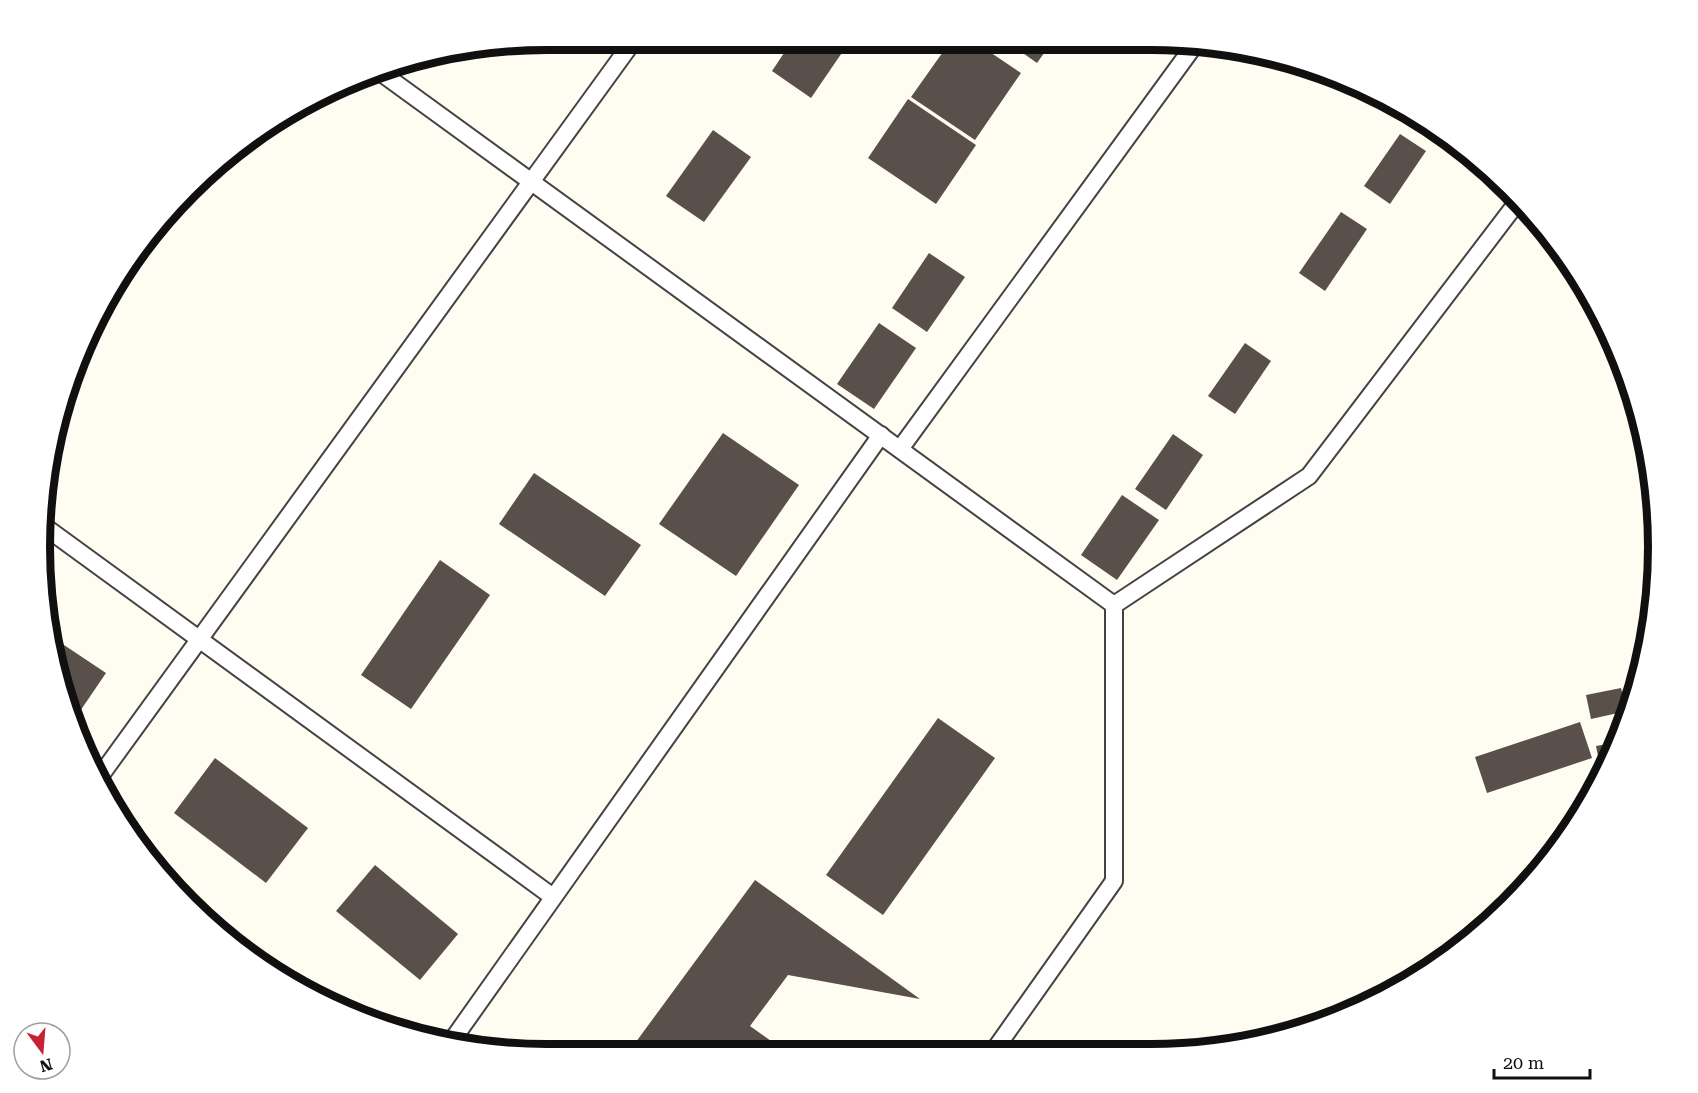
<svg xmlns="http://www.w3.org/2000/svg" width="1698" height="1093" viewBox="0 0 1698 1093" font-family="'Roboto Serif',serif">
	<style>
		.building { fill: #59504b }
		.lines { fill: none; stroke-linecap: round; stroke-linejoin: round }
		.lane-casing { stroke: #434343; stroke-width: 20 }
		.lane { stroke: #fff; stroke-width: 16 }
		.rim { fill: none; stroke: #101010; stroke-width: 8 }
	</style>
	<rect width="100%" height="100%" fill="#fffcf2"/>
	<!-- building -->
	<g class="building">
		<polygon points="792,41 850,41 811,98 772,71"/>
		<polygon points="950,42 975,42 1021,73 975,140 911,97"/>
		<polygon points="1007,42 1052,42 1037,63"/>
		<polygon points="908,99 976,145 936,204 868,158"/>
		<polygon points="713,130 751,157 704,222 666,196"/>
		<polygon points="1400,134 1426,151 1390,204 1364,186"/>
		<polygon points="1341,212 1367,229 1325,291 1299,273"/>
		<polygon points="929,253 965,277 927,332 892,308"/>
		<polygon points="879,323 916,348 874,409 837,384"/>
		<polygon points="1245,343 1271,361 1235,414 1208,396"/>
		<polygon points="723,433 799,485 736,576 659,524"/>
		<polygon points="1173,434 1203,455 1166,510 1135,489"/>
		<polygon points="534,473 641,545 605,596 499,524"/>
		<polygon points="1122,495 1159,520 1117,580 1081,555"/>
		<polygon points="440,560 490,595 411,709 361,675"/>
		<polygon points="52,637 106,673 74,720 56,678"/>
		<polygon points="1621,688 1627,711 1591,719 1586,695"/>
		<polygon points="938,718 995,758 883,915 826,875"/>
		<polygon points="1580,722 1592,758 1487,793 1475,757"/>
		<polygon points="1618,742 1617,743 1602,776 1596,746"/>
		<polygon points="215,758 308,828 266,883 174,813"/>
		<polygon points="1564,837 1552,855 1550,839"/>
		<polygon points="375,865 458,934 420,980 336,911"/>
		<polygon points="755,880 920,999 788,975 750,1026 785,1051 630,1050"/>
	</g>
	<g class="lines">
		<!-- lane casing -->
		<g class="lane-casing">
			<g id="lane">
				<polyline points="376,69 1114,605"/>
				<polyline points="900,449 1196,43"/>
				<polyline points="41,524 553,897"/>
				<polyline points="1114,605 1309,476 1519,200"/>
				<polyline points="98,779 634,40"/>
				<polyline points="451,1042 881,435"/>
				<polyline points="993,1052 1114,881 1114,605"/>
			</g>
		</g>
		<!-- lane -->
		<use href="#lane" class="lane"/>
	</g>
	<!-- crop -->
	<path d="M0 0H1698V1093H0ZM547 50H1151A497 497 0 0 1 1648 547V547A497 497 0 0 1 1151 1044H547A497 497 0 0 1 50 547V547A497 497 0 0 1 547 50Z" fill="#fff" fill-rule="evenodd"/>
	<path class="rim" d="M547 50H1151A497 497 0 0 1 1648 547V547A497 497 0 0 1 1151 1044H547A497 497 0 0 1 50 547V547A497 497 0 0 1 547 50Z"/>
	<!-- north arrow -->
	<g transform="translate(42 1051) rotate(164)"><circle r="28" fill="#ffffff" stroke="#9f9f9f" stroke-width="1.5"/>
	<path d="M0-4.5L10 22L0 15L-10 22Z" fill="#c72136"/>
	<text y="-9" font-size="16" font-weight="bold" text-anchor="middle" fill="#101010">N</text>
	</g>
	<!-- scale -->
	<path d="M1494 1069v9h96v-9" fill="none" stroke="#101010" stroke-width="3"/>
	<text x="1503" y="1069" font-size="18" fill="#101010" stroke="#ffffff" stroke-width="4.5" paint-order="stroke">20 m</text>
</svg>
